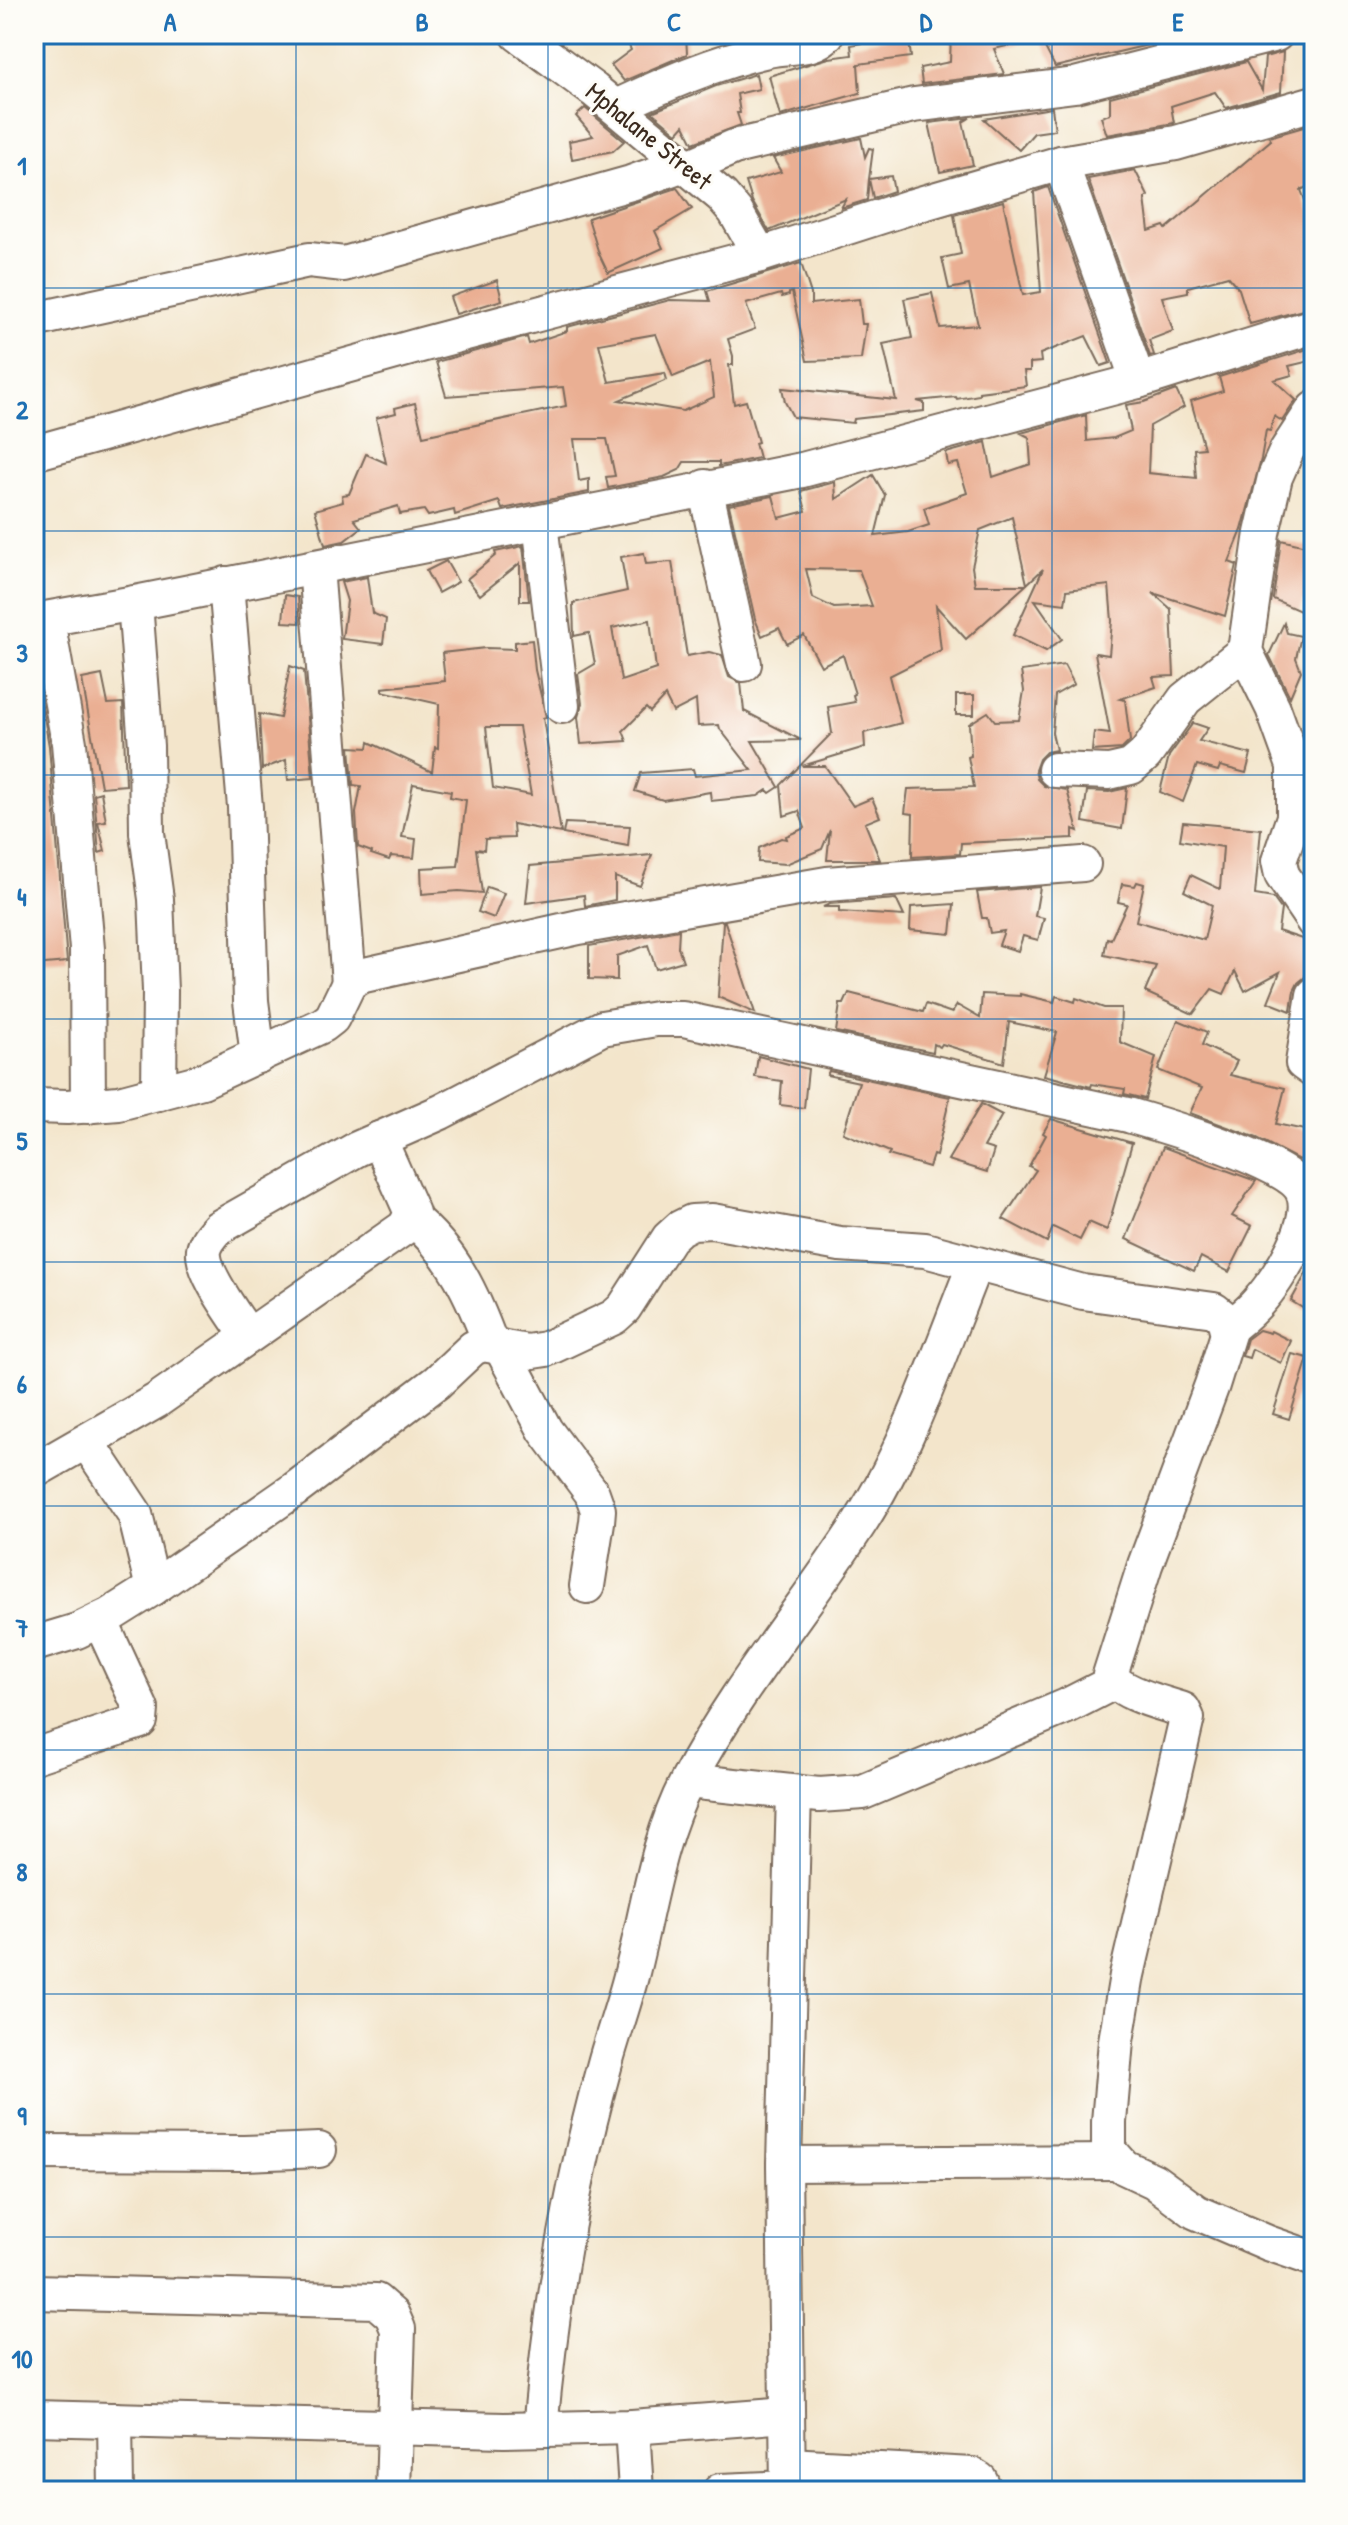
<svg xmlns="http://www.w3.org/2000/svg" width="1348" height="2525" viewBox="0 0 1348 2525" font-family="'Patrick Hand',sans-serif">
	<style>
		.building { fill: #eaaf93; fill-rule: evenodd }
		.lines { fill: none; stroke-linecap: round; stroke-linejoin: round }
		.minor-casing { stroke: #7b6b5b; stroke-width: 38 }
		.minor { stroke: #fff; stroke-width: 34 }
		.grid { fill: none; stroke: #1f6fb2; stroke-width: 2; stroke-opacity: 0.55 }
		.labels { text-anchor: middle; stroke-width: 6; stroke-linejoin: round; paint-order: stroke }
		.street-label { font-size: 26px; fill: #3b2a1e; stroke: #fdfcf7 }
		.neatline { fill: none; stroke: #1f6fb2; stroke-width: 3 }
		.grid-label { font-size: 26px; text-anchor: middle; font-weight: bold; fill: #1f6fb2 }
	</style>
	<rect width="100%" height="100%" fill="#fdfcf7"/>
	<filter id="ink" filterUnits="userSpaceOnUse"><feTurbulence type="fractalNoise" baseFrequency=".0125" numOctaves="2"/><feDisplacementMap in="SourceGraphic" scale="16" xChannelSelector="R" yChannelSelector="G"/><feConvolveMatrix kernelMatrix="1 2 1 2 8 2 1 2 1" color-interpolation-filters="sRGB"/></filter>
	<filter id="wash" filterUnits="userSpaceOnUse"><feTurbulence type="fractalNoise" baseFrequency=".006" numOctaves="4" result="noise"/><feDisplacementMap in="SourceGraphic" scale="32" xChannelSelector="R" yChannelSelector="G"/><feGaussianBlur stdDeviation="1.8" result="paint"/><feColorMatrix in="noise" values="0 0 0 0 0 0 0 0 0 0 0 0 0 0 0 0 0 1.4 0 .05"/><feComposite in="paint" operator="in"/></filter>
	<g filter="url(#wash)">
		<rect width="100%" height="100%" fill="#f3e5cb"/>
		<g id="blocks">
			<!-- building -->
			<g class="building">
				<polygon points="624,34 686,34 687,54 624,81 611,65 631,50"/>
				<polygon points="908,34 911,57 858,64 860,93 780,116 769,76 829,58 852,55 851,45"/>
				<polygon points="951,34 1027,34 1028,41 994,49 1004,74 922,84 920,68 950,62"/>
				<polygon points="1038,34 1194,34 1055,67"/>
				<polygon points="1283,52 1281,92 1226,108 1215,92 1171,106 1174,123 1107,135 1101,117 1110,114 1110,97 1246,62 1262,90 1265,57"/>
				<polygon points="756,74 759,89 737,94 740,113 737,113 741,125 693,143 684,125 677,133 652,112 716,86"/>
				<polygon points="585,108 624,141 613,151 572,159 569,141 593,136 576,116"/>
				<polygon points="1052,108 1055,130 1034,133 1019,150 984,119"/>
				<polygon points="970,118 963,122 973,165 940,172 929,123"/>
				<polygon points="1314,124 1314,183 1301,190 1314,223 1314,307 1250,324 1239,289 1228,276 1188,287 1188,292 1162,297 1173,331 1149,340 1154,355 1150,356 1088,179 1135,170 1148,196 1145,198 1149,231 1164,226 1166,229 1271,140 1269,137"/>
				<polygon points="861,138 865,157 869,148 873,149 869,179 891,176 894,191 873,198 869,179 867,200 841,208 846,199 769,231 752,201 746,182 781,172 773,158"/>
				<polygon points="1048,187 1110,363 1101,366 1086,336 1040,354 1041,362 1030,363 1030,371 1024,371 1026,386 979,392 979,395 957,399 956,397 917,401 924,403 924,411 854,419 853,423 793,417 785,402 782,388 896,400 883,344 912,338 904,299 932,293 940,328 978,325 969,285 949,289 942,258 961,254 954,215 1003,201 1023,295 1041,292 1034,192"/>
				<polygon points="677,188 692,209 655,231 663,248 608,273 599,254 588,218"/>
				<path d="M801 263 811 294V304L859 299 862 324H866L861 359 807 361 792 292 789 293V295L782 297 781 294 746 304 755 329 728 339 733 356V365H729L734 404 746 401 758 442 755 443 759 458 719 466V462H684L679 470 664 477 608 488 606 477 615 476 607 439H574L579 481 589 479V492L502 509 499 501 455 515 454 510 428 516 424 510 400 514 398 506 354 519 361 528 344 541 325 545 315 510 343 502 342 495 349 494 366 454 386 463 376 418 396 413 395 408 415 403 423 436 566 406 563 387 446 396 436 362 527 337 529 344 567 331V327L670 300 710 301 707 291ZM656 334 673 377 710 362 714 397 683 411 619 400 667 380 665 373 609 382 599 344Z"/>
				<polygon points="497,280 502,300 456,314 450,297"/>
				<path d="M1314 347V360L1289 366 1292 375 1274 380 1296 400 1282 421 1274 416 1270 431 1266 430 1261 459 1242 530 1229 562 1237 565 1225 616 1153 593 1171 609 1174 676 1153 677 1156 687 1120 699 1125 700 1130 741 1122 749 1092 751 1094 732 1110 734 1095 653 1109 655 1112 621 1109 585 1067 590 1065 604 1035 600 1062 639 1046 651 1013 635 1043 569 1027 584 1012 517 980 530 972 567 975 585H1026L966 639 936 606 941 650 889 676 901 723 864 733 865 747 802 766H825L853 806 872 798 880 817 865 823 880 860H827L830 830 822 849 786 864 758 862 759 848 781 838 787 839 786 836 805 828 799 811 784 816 781 785 832 733 828 707 855 702 853 695 855 694 843 655 821 666 804 635 787 644 779 628 762 636 755 619 729 505 773 496 779 518 806 511 801 491 835 482 836 499 873 475 885 495 875 536 908 532 929 525 924 508 967 493 958 463 948 465 946 453 986 442 993 477 1031 464 1029 437 1021 433 1086 415 1087 441 1114 438 1131 431 1126 405 1144 402 1176 390 1184 407 1150 426 1148 473 1196 478 1194 449 1204 448 1191 401 1223 391 1219 377ZM806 569 859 570 872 606 834 608 813 598Z"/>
				<polygon points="1281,540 1314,548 1314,599 1306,595 1300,611 1273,599"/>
				<polygon points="523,546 529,601 520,601 520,563 480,595 467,579 496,555 495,552"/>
				<path d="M644 553 646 564 672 562 687 656 709 652 722 655 729 677 741 683 744 711 801 740 752 741 779 787 770 793 767 790 758 796 711 801 710 792 663 800 635 791 641 773 693 769 695 776 752 770 720 729 719 725 698 726 696 700 673 712 665 696 650 712 646 708 623 731 627 741 581 744 578 717 582 704 578 674 595 664 589 633 574 636 573 603 627 591 621 557ZM650 620 656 669 621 681 612 628Z"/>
				<polygon points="446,561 458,582 438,593 426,571"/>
				<polygon points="367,577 372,613 386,619 383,644 342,639 347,601 341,582"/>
				<polygon points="285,595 298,597 300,623 283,622"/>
				<polygon points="1284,623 1287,633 1301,636 1296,658 1301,671 1290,697 1269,655"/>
				<path d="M532 640 535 670 546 717 543 718 561 833 513 824 514 838 485 839 484 850 476 849 482 893 459 891 422 894 421 868 458 866 466 800 450 797 451 791 413 784 402 837 416 839 414 858 391 856 389 860 371 854 372 852 358 847 356 813 361 786 353 785 350 747 368 748 369 742 432 772 435 747 438 748 439 704 382 691V688L445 681 442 653 486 648 515 649V642ZM486 727H519L531 795 493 788Z"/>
				<polygon points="1064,665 1074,684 1055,695 1052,733 1056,750 1046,752 1039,759 1035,770 1037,779 1044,786 1067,790 1078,831 1073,829 1073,838 961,843 960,854 912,857 913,814 905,813 908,789 974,787 968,757 971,756 969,724 988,712 995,721 1019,720 1024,691 1021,671"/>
				<polygon points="290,666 304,671 313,778 288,780 286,760 262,769 259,714 280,718"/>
				<polygon points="36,671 49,746 67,962 34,965 34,719 44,719 34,691"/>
				<polygon points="102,675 108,704 123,703 126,785 101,787 82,679"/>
				<rect x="956" y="695" width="18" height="20"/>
				<polygon points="1193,723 1208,728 1199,741 1251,754 1246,773 1220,766 1218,771 1197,765 1183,802 1160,792 1169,756"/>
				<polygon points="1127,788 1122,829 1083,822 1087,791 1109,792"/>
				<polygon points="101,792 106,821 98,822 105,851 99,853 94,794"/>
				<polygon points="1183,822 1261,829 1255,895 1273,898 1281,909 1278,931 1314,943 1314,953 1305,977 1298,983 1294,991 1291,1011 1268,1002 1280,972 1245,991 1235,971 1224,994 1212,989 1193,1014 1145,992 1156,966 1104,955 1107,938 1111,939 1127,904 1118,902 1122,884 1135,886 1137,882 1144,884 1136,921 1204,940 1212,905 1184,891 1191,875 1220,889 1223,847 1180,840"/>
				<polygon points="565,823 630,826 628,846 563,834"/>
				<polygon points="652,855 640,886 615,877 615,900 585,906 584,895 526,903 530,866"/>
				<polygon points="487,887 504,893 494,918 478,912"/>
				<polygon points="1040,887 1035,916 1044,918 1038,940 1023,936 1018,951 999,945 1004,931 990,933 987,918 982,918 977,892"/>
				<polygon points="896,899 904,916 839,912 839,907 823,907 830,904"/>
				<polygon points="954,904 951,934 910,930 911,907"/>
				<polygon points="723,922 725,922 755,1013 718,997"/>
				<polygon points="679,930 678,947 683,961 656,969 648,945 617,956 617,980 589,979 589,946"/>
				<polygon points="849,993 923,1012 926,1004 952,1013 957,1005 980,1018 982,994 1020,996 1020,994 1054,1002 1056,996 1075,1002 1076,998 1104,1008 1121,1008 1120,1042 1156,1057 1145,1099 1124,1094 1125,1089 1092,1084 1091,1087 1044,1075 1057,1032 1009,1022 1004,1063 942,1044 940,1047 934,1044 933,1052 836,1032 840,1004 844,1004"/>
				<polygon points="1178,1020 1207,1032 1202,1045 1237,1061 1230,1075 1285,1088 1276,1124 1314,1132 1308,1161 1297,1159 1257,1138 1190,1113 1202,1088 1158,1070"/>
				<polygon points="758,1056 808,1069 804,1108 780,1105 782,1081 755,1077"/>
				<polygon points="829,1071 950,1097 936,1156 933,1155 929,1167 888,1155 890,1152 843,1133 859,1082 827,1075"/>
				<polygon points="981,1104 1002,1115 984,1147 994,1150 987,1172 948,1160"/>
				<polygon points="1051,1119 1132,1143 1107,1230 1089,1222 1080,1240 1053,1227 1047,1242 1003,1219 1036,1170 1029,1166 1046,1135 1043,1133"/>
				<polygon points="1163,1147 1256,1181 1232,1216 1252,1226 1229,1272 1201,1257 1194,1271 1126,1239"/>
				<polygon points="1314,1259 1314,1296 1306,1310 1291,1301"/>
				<polygon points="1259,1330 1270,1333 1271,1331 1291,1341 1281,1363 1252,1349 1249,1358 1242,1356 1247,1339"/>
				<polygon points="1292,1354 1308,1358 1289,1419 1273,1414"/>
			</g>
		</g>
	</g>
	<g filter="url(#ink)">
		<use href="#blocks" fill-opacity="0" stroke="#7b6b5b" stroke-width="2"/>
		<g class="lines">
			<!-- minor casing -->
			<g class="minor-casing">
				<g id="minor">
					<polyline points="518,34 594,90 722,196 735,211 760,255"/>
					<path d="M616 107C665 84 715 62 768 50 787 45 814 50 827 34"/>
					<polyline points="1061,163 1138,381"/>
					<polyline points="688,167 734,147 914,105 1075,85 1276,34"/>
					<polyline points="34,320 309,260 344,264 631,183 684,164"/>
					<polyline points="1314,409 1287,450 1275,477 1262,533 1245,651 1273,708 1294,766 1294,817 1279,861 1282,875 1314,922"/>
					<polyline points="34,453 421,345 760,255 913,206 1061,163 1176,143 1314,103"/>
					<polyline points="705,487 744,664"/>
					<polyline points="540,523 562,706"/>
					<polyline points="316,567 349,983"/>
					<polyline points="226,584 245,807 251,1001 258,1056"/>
					<polyline points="135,603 146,746 147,833 156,899 160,991 159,1093"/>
					<polyline points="47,620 69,743 87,949 88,1106"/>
					<polyline points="34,621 135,603 802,470 1138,381 1314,326"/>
					<polyline points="1055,770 1109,772 1131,767 1145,755 1185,699 1245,651"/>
					<polyline points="1314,995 1303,1063 1314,1071"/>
					<polyline points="34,1106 67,1107 119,1103 202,1081 323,1025 332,1018 349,983 360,976 579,927 827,884 1083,864"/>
					<path d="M411 1218C453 1251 473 1296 491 1345"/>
					<path d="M248 1336C236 1317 201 1272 204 1250 206 1241 212 1235 218 1228L357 1149 441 1112 602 1028 656 1019H683L1128 1115C1162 1125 1287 1161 1302 1190 1318 1219 1278 1280 1259 1301 1250 1312 1238 1321 1227 1330"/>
					<polyline points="501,1347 545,1430 592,1493 598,1510 597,1522 587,1586"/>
					<polyline points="87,1442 135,1514 153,1588"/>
					<polyline points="34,1471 156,1401 405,1227 412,1213 379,1139"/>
					<path d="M34 1644 77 1631 110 1615 153 1588 294 1490 437 1382 473 1348 483 1344 527 1352 546 1349 614 1317 624 1308 669 1238 680 1228 692 1222 712 1221 840 1244 925 1250 1083 1292 1214 1310 1224 1318 1228 1334 1212 1385 1145 1565 1110 1675C1120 1694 1163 1703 1183 1710L1187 1718 1127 1975 1116 2041 1109 2122V2150L1124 2167 1154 2181 1196 2212 1268 2243 1314 2259"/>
					<polyline points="34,1756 140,1721 141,1709 100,1620"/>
					<polyline points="688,1781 819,1795 863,1792 1067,1706 1114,1682"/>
					<polyline points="34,2152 244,2153 319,2150"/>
					<polyline points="784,2164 1119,2162"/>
					<polyline points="34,2292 376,2301 392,2315 398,2329 393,2491"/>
					<polyline points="34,2418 504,2430 632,2427 787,2415"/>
					<polyline points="115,2420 116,2491"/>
					<polyline points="632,2427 636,2491"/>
					<path d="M540 2429C551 2306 571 2186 604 2067 612 2037 623 2007 631 1976 648 1911 656 1842 687 1782 735 1690 803 1610 859 1524 909 1447 941 1348 975 1264"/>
					<polyline points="788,2465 972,2475 980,2480 985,2491"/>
					<polyline points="720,2491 788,2488"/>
					<polyline points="788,2491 784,2164 794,1793"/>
				</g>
			</g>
			<!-- minor -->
			<use href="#minor" class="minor"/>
		</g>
	</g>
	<!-- grid -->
	<path class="grid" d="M296 34V2491M548 34V2491M800 34V2491M1052 34V2491M34 288H1314M34 531H1314M34 775H1314M34 1019H1314M34 1262H1314M34 1506H1314M34 1750H1314M34 1994H1314M34 2237H1314"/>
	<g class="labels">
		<!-- street labels -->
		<g class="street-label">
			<text transform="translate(649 136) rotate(39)" y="9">Mphalane Street</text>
		</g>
	</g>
	<!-- margin -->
	<rect width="1348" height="2525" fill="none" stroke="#fdfcf7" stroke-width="88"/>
	<rect x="44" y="44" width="1260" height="2437" class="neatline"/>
	<g class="grid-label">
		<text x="170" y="31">A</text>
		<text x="422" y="31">B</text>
		<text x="674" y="31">C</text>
		<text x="926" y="31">D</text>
		<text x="1178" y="31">E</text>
		<text x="22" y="175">1</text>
		<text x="22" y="419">2</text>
		<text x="22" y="662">3</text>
		<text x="22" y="906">4</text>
		<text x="22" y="1150">5</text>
		<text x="22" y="1393">6</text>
		<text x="22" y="1637">7</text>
		<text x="22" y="1881">8</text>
		<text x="22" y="2125">9</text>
		<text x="22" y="2368">10</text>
	</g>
</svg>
